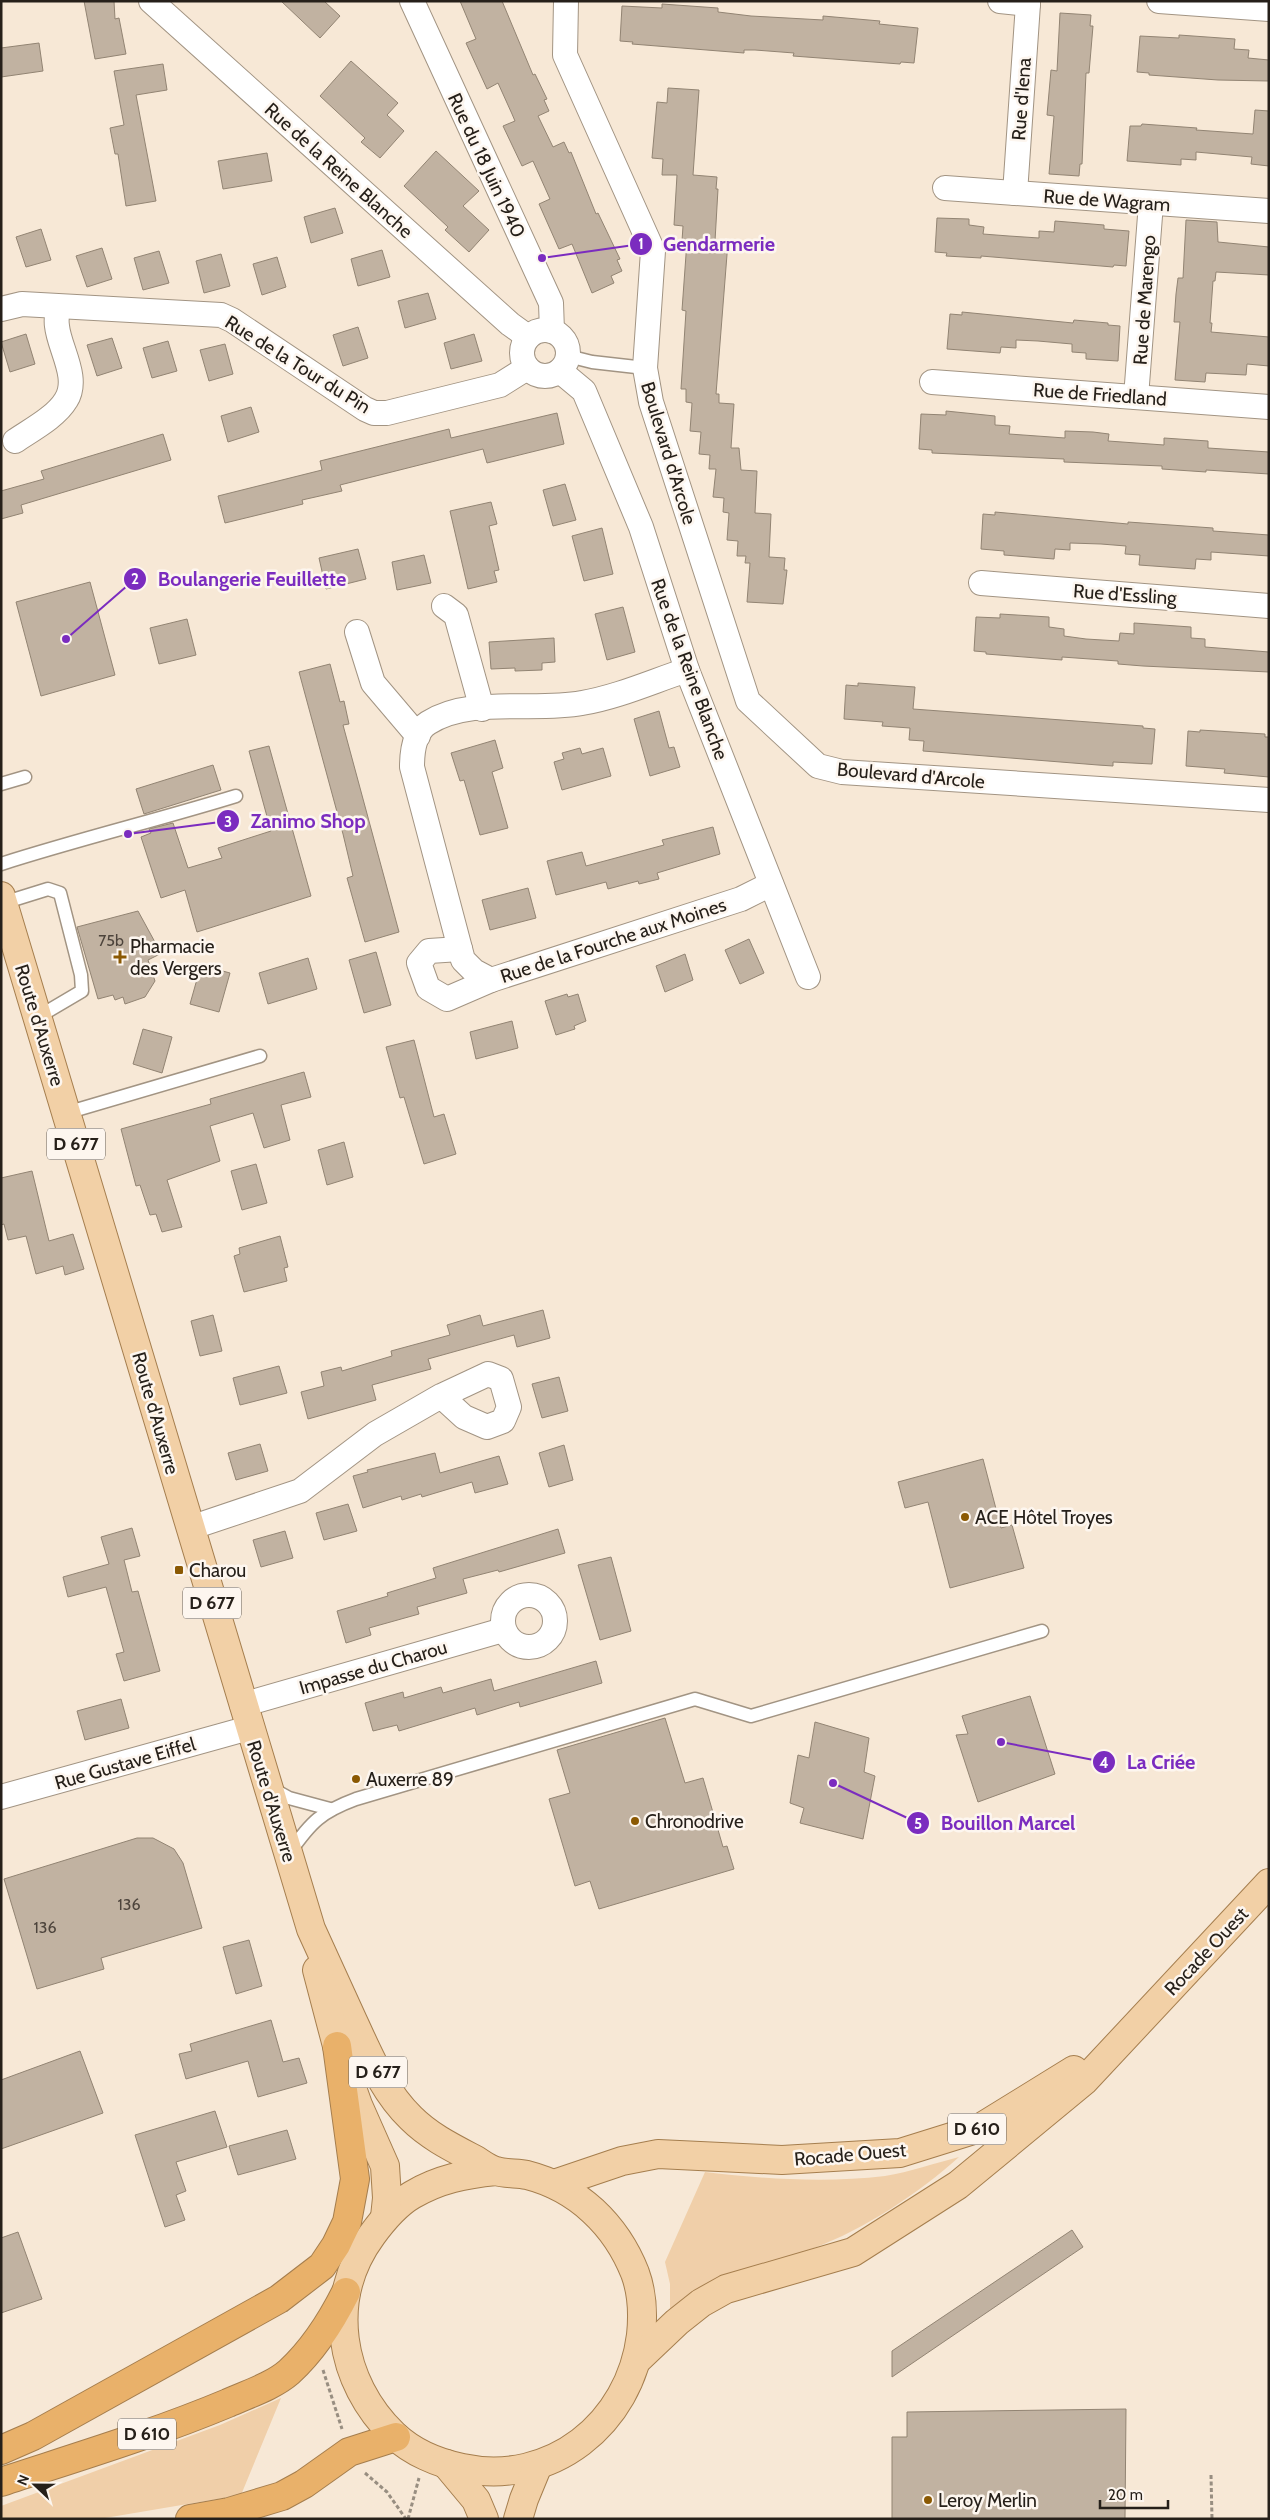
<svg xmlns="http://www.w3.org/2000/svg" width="1270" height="2520" viewBox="0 0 1270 2520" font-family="Cabin,sans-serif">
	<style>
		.green { fill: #f0cfa9 }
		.building { fill: #c1b2a1; stroke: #928473 }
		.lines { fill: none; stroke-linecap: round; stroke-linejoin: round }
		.lane-casing { stroke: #a29483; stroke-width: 15 }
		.street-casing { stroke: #a29483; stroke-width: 26 }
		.primary-casing { stroke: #a57e4e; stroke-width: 30 }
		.highway-casing { stroke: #a57e4e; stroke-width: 30 }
		.path { stroke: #988e81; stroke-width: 3; stroke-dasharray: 4 2.5; stroke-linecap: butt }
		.lane { stroke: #fff; stroke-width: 12 }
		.street { stroke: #fff; stroke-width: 24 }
		.primary { stroke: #f2d0a6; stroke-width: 28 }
		.highway { stroke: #e9b16a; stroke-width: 28 }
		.poi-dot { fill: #8b5903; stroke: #fdf6ef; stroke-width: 2 }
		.labels { text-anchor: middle; stroke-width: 5; stroke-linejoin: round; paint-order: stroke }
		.number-label { font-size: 16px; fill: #4d443c }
		.shield { fill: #fdf6ef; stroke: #66605a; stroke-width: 1 }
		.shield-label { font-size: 18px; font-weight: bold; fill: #26201a }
		.street-label { font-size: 19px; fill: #26201a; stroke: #fdf6ef }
		.poi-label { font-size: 19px; fill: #26201a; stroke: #fdf6ef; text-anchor: start }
		.leader { fill: none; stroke: #7b2cbf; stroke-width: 2 }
		.callout-dot { fill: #7b2cbf; stroke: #fdf6ef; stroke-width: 2 }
		.mark-label { font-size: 15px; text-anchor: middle; font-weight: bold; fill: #fff }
		.callout-label { font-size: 20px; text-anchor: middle; font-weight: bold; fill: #7b2cbf; stroke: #fdf6ef; stroke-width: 5; stroke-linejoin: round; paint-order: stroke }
	</style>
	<rect width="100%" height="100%" fill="#f7e8d6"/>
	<!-- green -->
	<g class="green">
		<path d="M959 2157C919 2193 865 2229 814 2248 763 2267 710 2272 670 2313V2284L665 2262 705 2172C764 2179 825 2183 885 2176 910 2172 935 2163 959 2157Z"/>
		<polygon points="281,2398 241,2495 99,2519 1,2519 1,2506 220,2425"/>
	</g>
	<!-- building -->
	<g class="building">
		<polygon points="84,1 114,1 115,19 119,18 126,54 95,59"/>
		<polygon points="281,1 324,1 340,16 320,38"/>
		<polygon points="460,1 502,1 533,75 535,74 547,99 544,100 549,111 538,116 553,147 564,142 569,153 571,152 596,214 598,213 620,259 617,260 622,271 611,276 614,283 592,293 572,244 559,249 539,204 550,199 533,161 522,166 503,126 515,121 512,114 498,83 487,89 466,43 476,39"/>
		<polygon points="662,4 718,8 718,12 751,16 823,20 823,16 880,21 879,24 918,28 914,63 901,62 900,64 793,56 794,53 755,50 744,50 744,53 632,44 633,42 620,41 622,6 662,8"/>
		<polygon points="1060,13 1091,15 1090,26 1093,26 1089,73 1086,73 1082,164 1080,164 1079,176 1049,174 1054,116 1047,115 1051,70 1057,71"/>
		<polygon points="1179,35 1235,39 1234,49 1249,50 1248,58 1269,60 1269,81 1218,80 1149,75 1149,73 1137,72 1140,36 1179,38"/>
		<polygon points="39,43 43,71 1,77 1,48"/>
		<polygon points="351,61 398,103 387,115 404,131 380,158 361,142 365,138 320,96"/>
		<polygon points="163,64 167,90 136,95 156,201 126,206 118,154 115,154 110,128 124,125 114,71"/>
		<polygon points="668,88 699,90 693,175 717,177 716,189 718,189 715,241 728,242 716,394 719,394 719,403 734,404 731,448 739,448 741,470 757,471 755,513 771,514 769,557 785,558 784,570 787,570 783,604 747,602 750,563 745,563 746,556 737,556 738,541 727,540 729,513 723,512 724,498 713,497 716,469 709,469 710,455 699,454 701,432 690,431 692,403 686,402 686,389 681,389 686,311 682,310 687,241 682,241 683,226 674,225 677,175 662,175 663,159 652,158 657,102 667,103"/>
		<polygon points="1255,110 1269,111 1269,166 1251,164 1252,157 1196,152 1196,160 1181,159 1181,165 1127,161 1130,126 1141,126 1142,124 1197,128 1196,130 1253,134"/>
		<polygon points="436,151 479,191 463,206 489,230 469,252 445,230 448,227 404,186"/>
		<polygon points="267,153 272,181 223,189 218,161"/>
		<polygon points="335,208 343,233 311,243 304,217"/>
		<polygon points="937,218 969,219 969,225 984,227 983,234 1009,236 1039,238 1039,231 1054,232 1055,221 1104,225 1104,229 1129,231 1126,266 1114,265 1113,267 981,256 981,258 946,256 947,253 935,252"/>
		<polygon points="1186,220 1217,222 1218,242 1269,247 1269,275 1216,272 1215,281 1213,281 1210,323 1212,323 1211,332 1269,337 1269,366 1247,364 1246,375 1206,373 1205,382 1175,380 1180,322 1174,322 1176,294 1178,278 1183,278"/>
		<polygon points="41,229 51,260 26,267 16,237"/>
		<polygon points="102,248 112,279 87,287 76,256"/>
		<polygon points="382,250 390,277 358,286 351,259"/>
		<polygon points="159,251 169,283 143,290 134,258"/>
		<polygon points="221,254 230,286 204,293 196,261"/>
		<polygon points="277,257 286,287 262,295 253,264"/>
		<polygon points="428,293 436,319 405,328 398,301"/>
		<polygon points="962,312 1073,323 1074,320 1108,323 1108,325 1120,326 1118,361 1086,359 1086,353 1072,352 1072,344 1038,341 1016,340 1016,348 1001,347 1000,353 947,349 950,314 962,315"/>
		<polygon points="358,327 368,358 343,366 333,335"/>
		<polygon points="26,334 35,364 10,372 1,342"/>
		<polygon points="474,334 482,361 451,369 444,343"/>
		<polygon points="112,338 122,368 97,376 87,345"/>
		<polygon points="168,341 177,371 152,378 143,348"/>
		<polygon points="225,344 233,374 209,381 200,350"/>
		<polygon points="251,407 259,432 228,442 221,416"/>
		<polygon points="946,411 995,416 995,425 1010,426 1009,434 1065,438 1065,431 1093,432 1109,434 1108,441 1164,445 1164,438 1208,441 1208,448 1269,452 1269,474 1206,470 1206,472 1162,469 1162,466 1064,462 1064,459 932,453 932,450 919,449 921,414 946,415"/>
		<polygon points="557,413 564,444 487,463 483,449 340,485 342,491 302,500 303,504 225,523 218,496 322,470 320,461 449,429 451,438"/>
		<polygon points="163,434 171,460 21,505 23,513 1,519 1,491 44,479 41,471"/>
		<polygon points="565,484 576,520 553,526 543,490"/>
		<polygon points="491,502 497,524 489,526 499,570 494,571 497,582 468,589 450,511"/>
		<polygon points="995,512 1128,524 1128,522 1213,528 1213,531 1269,535 1269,556 1211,552 1211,560 1196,559 1195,569 1139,565 1140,555 1125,554 1126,546 1101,544 1070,543 1070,550 1055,549 1054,559 1004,555 1004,551 981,549 983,514 995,515"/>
		<polygon points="602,528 613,574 584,581 572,536"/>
		<polygon points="358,549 366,579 326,589 319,558"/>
		<polygon points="424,555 431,583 397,590 392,562"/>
		<polygon points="90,582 115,675 41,696 16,602"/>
		<polygon points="623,607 635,652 607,660 595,614"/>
		<polygon points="1000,614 1049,617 1049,627 1064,629 1064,636 1086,639 1119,641 1120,633 1134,634 1134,623 1191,627 1191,638 1205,639 1205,647 1269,652 1269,672 1143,666 1118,664 1118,661 1062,657 1062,660 986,654 986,652 974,651 976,617 1000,618"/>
		<polygon points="187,619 196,655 159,664 150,628"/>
		<polygon points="554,638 555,662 542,663 542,670 515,671 515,668 491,669 489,642"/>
		<polygon points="330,664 340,702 344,701 349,724 343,725 399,932 365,942 347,878 353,876 343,834 299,672"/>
		<polygon points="858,683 915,687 913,709 1143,726 1143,728 1155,729 1152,764 1113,762 1113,766 1098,765 923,751 924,741 909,740 910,728 882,726 883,722 844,719 846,685 858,686"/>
		<polygon points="659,711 669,748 674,747 680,767 650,776 634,719"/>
		<polygon points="1200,730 1265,734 1265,737 1269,737 1269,777 1224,773 1225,769 1186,766 1188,731 1200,732"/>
		<polygon points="495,740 503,768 492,772 508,828 480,835 464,780 460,781 451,753"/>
		<polygon points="269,746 311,896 197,932 185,890 161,898 141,837 151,833 149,829 173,823 188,868 222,858 218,848 271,831 249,751"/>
		<polygon points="580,748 582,754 603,748 611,776 562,790 554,762 564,759 562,753"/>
		<polygon points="213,765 221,790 144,814 136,789"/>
		<polygon points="713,827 720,854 657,873 659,879 639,884 638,881 608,889 606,882 556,895 547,861 582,852 586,866 664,845 662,840"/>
		<polygon points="528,888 536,918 490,930 482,900"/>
		<polygon points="138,911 156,944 144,948 162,953 148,960 155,981 145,997 125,1004 123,997 115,1000 113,995 98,999 77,927"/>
		<polygon points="749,939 764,973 740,984 725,950"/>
		<polygon points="376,952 391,1005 364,1013 349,960"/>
		<polygon points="685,954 693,980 665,992 656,966"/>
		<polygon points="308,958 317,989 268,1004 259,973"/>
		<polygon points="201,965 230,973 219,1012 190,1004"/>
		<polygon points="567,994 568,997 578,994 586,1021 574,1026 575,1029 556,1035 545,1001"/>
		<polygon points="512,1021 518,1048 476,1059 470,1032"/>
		<polygon points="143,1029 172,1037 162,1073 133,1064"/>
		<polygon points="414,1040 434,1117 444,1114 456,1154 424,1164 404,1097 400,1098 386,1047"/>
		<polygon points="304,1072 311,1097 281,1105 290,1140 264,1148 253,1113 210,1126 220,1161 167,1180 182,1227 162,1232 156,1214 150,1215 140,1185 136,1186 121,1129 211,1104 210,1099"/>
		<polygon points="344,1142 353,1177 327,1185 318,1150"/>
		<polygon points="256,1164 267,1203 242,1210 231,1171"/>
		<polygon points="32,1171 49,1241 73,1234 84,1269 65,1275 63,1266 36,1274 26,1236 8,1240 4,1224 1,1225 1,1178"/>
		<polygon points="280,1236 288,1267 284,1268 287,1281 244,1292 234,1256 240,1254 239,1248"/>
		<polygon points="543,1310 550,1338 517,1347 514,1335 428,1359 431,1369 372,1385 376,1400 308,1419 301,1392 324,1386 321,1372 341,1367 342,1371 392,1356 391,1351 450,1335 447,1325 480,1315 483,1326"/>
		<polygon points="213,1315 222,1351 200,1356 191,1321"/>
		<polygon points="279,1366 287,1393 240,1405 233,1378"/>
		<polygon points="559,1377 568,1411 542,1418 532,1384"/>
		<polygon points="260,1444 268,1471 236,1480 228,1453"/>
		<polygon points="564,1445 573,1480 549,1487 539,1453"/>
		<polygon points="435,1453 440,1473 499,1456 508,1484 475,1493 472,1482 422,1497 421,1494 402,1500 401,1496 363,1508 353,1476 368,1472 367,1470"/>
		<polygon points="983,1459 1001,1528 1012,1525 1024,1568 950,1588 928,1502 905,1508 898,1482"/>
		<polygon points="348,1504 357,1531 324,1540 316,1513"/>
		<polygon points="132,1528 140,1556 124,1560 132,1592 138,1591 160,1671 124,1681 116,1654 124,1652 106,1587 68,1597 63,1577 109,1564 101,1537"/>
		<polygon points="558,1529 565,1553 499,1572 498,1570 463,1579 467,1593 417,1607 419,1614 369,1628 371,1635 346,1643 337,1611 388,1596 387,1593 436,1578 433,1568"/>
		<polygon points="285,1531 293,1558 261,1567 253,1540"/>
		<polygon points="611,1557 631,1631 600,1640 578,1565"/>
		<polygon points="596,1661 602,1683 520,1707 519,1702 477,1715 475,1708 399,1731 397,1725 373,1731 365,1703 403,1692 404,1698 441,1687 443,1693 491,1679 494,1691"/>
		<polygon points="1030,1696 1055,1774 978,1802 956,1735 968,1734 962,1716"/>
		<polygon points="121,1699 129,1728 85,1740 77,1711"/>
		<polygon points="665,1718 685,1783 703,1778 723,1847 727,1846 734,1869 599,1909 590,1881 575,1886 549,1799 570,1793 557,1750"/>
		<polygon points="815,1722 869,1738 864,1772 875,1776 863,1839 800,1823 804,1808 790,1803 798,1755 809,1758"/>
		<polygon points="137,1838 153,1838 174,1849 183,1863 202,1928 101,1958 104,1969 37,1989 4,1879"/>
		<polygon points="249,1940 262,1986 236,1994 223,1947"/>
		<polygon points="271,2020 283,2062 299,2058 307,2083 258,2097 248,2061 186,2079 179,2054 192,2051 190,2044"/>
		<polygon points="80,2051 103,2113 1,2149 1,2080"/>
		<polygon points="215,2111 227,2147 176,2162 186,2191 176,2195 185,2220 165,2227 135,2135"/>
		<polygon points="287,2130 296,2159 238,2175 229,2146"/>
		<polygon points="1072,2230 1083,2247 892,2377 892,2351"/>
		<polygon points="18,2232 42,2299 1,2313 1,2238"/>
		<polygon points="1126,2409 1125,2519 892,2519 892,2437 907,2437 907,2412"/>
	</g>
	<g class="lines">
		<!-- lane casing -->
		<g class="lane-casing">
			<g id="lane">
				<polyline points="568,356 592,362 645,368"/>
				<polyline points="1,784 25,777"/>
				<path d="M1 864C79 839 158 820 236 796"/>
				<polyline points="3,903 48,889 60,893 81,975 82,991 38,1017"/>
				<polyline points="66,1113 260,1056"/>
				<polyline points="271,1788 289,1798 330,1809"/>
				<path d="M290 1852C311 1822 321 1812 356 1799L695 1699 751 1716 1042 1631"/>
			</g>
		</g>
		<!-- street casing -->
		<g class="street-casing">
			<g id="street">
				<polyline points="151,1 510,324 528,337"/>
				<polyline points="412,1 551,303 552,331"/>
				<polyline points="566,1 565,55 653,251 645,368 651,402 748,701 818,766 842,772 1269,800"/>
				<polyline points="1000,1 1028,4 1028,1"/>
				<polyline points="1159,1 1269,9"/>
				<polyline points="945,188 1269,211"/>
				<polyline points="1015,193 1028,4"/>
				<polyline points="1,309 22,304 221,315 232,320 365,409 374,413 387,413 500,385 527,368"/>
				<circle cx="545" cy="353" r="23"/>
				<polyline points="560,371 584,391 641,527 687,670 808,977"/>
				<polyline points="932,382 1269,407"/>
				<polyline points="1136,397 1151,203"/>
				<path d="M15 441C31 430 56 417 66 400 80 378 59 348 57 326 56 320 57 313 58 307"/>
				<polyline points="981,583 1269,606"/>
				<polyline points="444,606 456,615 482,709"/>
				<polyline points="357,632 373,683 418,736"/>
				<path d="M687 670C653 681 618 697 582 703 535 712 470 696 428 723 414 732 412 753 412 767L463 960 474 971 491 980 741 899 771 884"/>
				<polyline points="460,949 429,951 419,963 428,988 447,999 491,980"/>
				<polyline points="190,1528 300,1491 375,1434 441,1396 488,1374 501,1379 509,1407 503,1421 487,1427 464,1417 441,1396"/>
				<circle cx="529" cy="1621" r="26"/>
				<polyline points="242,1705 503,1630"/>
				<polyline points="1,1797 249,1728"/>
			</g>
		</g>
		<!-- primary casing -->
		<g class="primary-casing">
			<g id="primary">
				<path d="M1 896 311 1929C325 1959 339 1990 353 2021 369 2055 383 2091 411 2118 429 2136 451 2147 474 2159 481 2163 488 2169 496 2171 506 2174 517 2173 527 2175 578 2188 616 2225 635 2273 642 2292 643 2316 641 2335 630 2424 551 2487 462 2468 438 2463 412 2452 394 2435 339 2382 325 2299 372 2235 383 2220 395 2205 412 2195 439 2179 465 2174 496 2171"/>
				<polyline points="317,1970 337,2046 358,2105 385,2166 387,2198 385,2217"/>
				<polyline points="554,2184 622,2161 658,2154 782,2160 900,2153 980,2128 1074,2070"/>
				<polyline points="638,2359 677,2322 701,2303 726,2289 853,2252 958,2185 1084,2081 1269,1883"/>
				<polyline points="446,2464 476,2500 484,2519"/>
				<polyline points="518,2519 524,2499 538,2465"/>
			</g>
		</g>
		<!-- highway casing -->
		<g class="highway-casing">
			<g id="highway">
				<polyline points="1,2450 33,2436 279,2299 322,2266 336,2245 347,2222 355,2179 337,2046"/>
				<path d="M1 2482C77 2457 154 2434 228 2403 248 2394 273 2386 289 2372 314 2349 331 2322 346 2292"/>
				<polyline points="190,2519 229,2512 282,2496 304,2484 349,2452 396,2437"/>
			</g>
		</g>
		<!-- path -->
		<g class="path">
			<polyline points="323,2370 342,2429"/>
			<polyline points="365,2473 387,2492 406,2519"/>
			<polyline points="1211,2475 1212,2519"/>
			<polyline points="408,2519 419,2478"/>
		</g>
		<!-- lane -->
		<use href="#lane" class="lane"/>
		<!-- street -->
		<use href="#street" class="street"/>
		<!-- primary -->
		<use href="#primary" class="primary"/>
		<!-- highway -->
		<use href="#highway" class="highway"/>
	</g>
	<!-- markers -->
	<g class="poi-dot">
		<path d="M117.5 949.5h5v5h5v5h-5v5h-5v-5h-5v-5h5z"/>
		<circle cx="965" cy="1517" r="5"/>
		<rect x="174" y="1565" width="10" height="10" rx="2.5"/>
		<circle cx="356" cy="1779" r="5"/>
		<circle cx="635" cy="1821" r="5"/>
		<circle cx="928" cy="2500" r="5"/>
	</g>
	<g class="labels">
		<!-- number labels -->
		<g class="number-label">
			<text x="111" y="946">75b</text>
			<text x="129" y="1910">136</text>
			<text x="45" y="1933">136</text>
		</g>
		<!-- shield labels -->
		<g class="shield">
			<rect x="47" y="1128.5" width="58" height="31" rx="4"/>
			<rect x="183" y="1587.5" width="58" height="31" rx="4"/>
			<rect x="349" y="2056.5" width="58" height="31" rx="4"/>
			<rect x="948" y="2113.5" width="58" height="31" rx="4"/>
			<rect x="118" y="2418.5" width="58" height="31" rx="4"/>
		</g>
		<g class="shield-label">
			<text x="76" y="1150">D 677</text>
			<text x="212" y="1609">D 677</text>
			<text x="378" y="2078">D 677</text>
			<text x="977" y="2135">D 610</text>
			<text x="147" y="2440">D 610</text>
		</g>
		<!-- street labels -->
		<g class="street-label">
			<text transform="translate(1021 99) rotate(-86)" y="7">Rue d'Iena</text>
			<text transform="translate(487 165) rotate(65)" y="7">Rue du 18 Juin 1940</text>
			<text transform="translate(339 170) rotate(42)" y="7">Rue de la Reine Blanche</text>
			<text transform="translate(1107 200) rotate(4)" y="7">Rue de Wagram</text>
			<text transform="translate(1144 300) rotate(-86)" y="7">Rue de Marengo</text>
			<text transform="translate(298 364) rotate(32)" y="7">Rue de la Tour du Pin</text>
			<text transform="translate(1100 394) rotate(4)" y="7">Rue de Friedland</text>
			<text transform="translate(669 453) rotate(73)" y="7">Boulevard d'Arcole</text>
			<text transform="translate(1125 594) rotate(4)" y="7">Rue d'Essling</text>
			<text transform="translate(690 669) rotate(70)" y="7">Rue de la Reine Blanche</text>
			<text transform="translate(911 775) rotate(5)" y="7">Boulevard d'Arcole</text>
			<text transform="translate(613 940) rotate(-18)" y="7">Rue de la Fourche aux Moines</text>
			<text transform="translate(40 1025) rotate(73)" y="7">Route d'Auxerre</text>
			<text transform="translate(156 1413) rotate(74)" y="7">Route d'Auxerre</text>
			<text transform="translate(373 1667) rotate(-16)" y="7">Impasse du Charou</text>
			<text transform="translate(125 1763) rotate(-16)" y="7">Rue Gustave Eiffel</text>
			<text transform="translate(272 1801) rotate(73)" y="7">Route d'Auxerre</text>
			<text transform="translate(1206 1951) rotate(-47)" y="7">Rocade Ouest</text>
			<text transform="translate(850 2154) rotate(-5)" y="7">Rocade Ouest</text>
		</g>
		<!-- poi labels -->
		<g class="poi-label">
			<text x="130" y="953">Pharmacie<tspan x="130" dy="22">des Vergers</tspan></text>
			<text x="975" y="1524">ACE Hôtel Troyes</text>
			<text x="189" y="1577">Charou</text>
			<text x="366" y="1786">Auxerre 89</text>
			<text x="645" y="1828">Chronodrive</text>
			<text x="938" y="2507">Leroy Merlin</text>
		</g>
	</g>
	<!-- callouts -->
	<path class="leader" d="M542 258L641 244M66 639L135 579M128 834L228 821M1001 1742L1104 1762M833 1783L918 1823"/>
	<g class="callout-dot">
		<circle cx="542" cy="258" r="5"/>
		<circle cx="66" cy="639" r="5"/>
		<circle cx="128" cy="834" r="5"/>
		<circle cx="1001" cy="1742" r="5"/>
		<circle cx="833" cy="1783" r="5"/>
		<circle cx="641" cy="244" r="12"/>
		<circle cx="135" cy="579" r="12"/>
		<circle cx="228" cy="821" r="12"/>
		<circle cx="1104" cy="1762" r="12"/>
		<circle cx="918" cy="1823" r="12"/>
	</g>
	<g class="mark-label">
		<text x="641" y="249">1</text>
		<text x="135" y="584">2</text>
		<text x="228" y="827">3</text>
		<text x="1104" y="1768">4</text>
		<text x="918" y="1829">5</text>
	</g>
	<g class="callout-label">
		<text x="719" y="251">Gendarmerie</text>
		<text x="252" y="586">Boulangerie Feuillette</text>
		<text x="308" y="828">Zanimo Shop</text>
		<text x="1161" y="1769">La Criée</text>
		<text x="1008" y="1830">Bouillon Marcel</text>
	</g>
	<!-- border -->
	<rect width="1270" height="2520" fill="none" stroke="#26201a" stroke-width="5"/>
	<!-- north arrow -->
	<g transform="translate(35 2485) rotate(292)" stroke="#fdf6ef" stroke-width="4" paint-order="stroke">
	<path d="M0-4L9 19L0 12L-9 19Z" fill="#26201a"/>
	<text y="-8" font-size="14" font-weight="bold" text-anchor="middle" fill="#26201a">N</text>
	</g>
	<!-- scale -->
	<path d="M1100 2500v8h68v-8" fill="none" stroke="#26201a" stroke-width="2.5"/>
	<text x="1108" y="2500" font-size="15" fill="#26201a" stroke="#fdf6ef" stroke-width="4" paint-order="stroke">20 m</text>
</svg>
